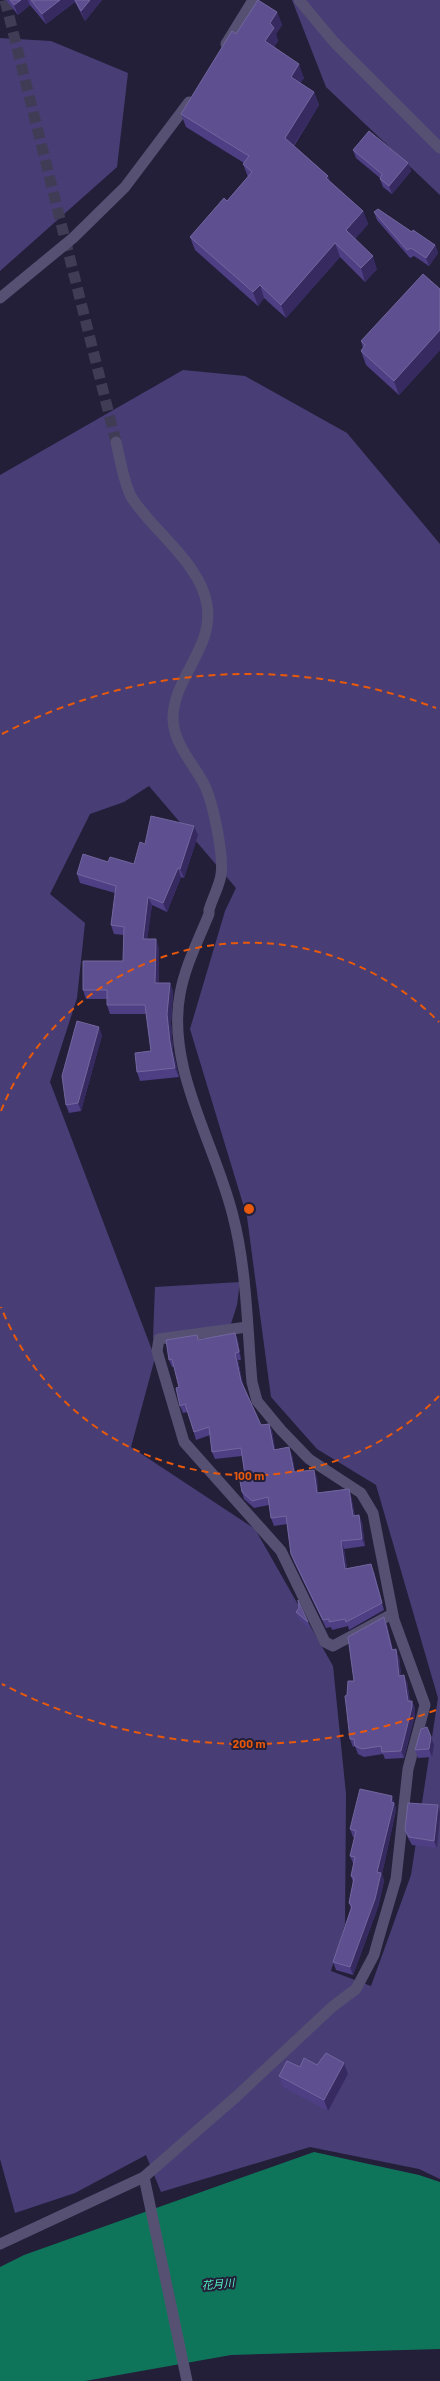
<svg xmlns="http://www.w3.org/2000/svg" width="440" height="2381" viewBox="0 0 440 2381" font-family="Barlow,'Noto Sans JP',sans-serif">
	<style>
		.green { fill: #483e75; fill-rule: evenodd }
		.water { fill: #0f755a }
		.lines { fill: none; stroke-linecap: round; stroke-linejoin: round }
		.minor-tunnel { stroke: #403c55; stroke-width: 11; stroke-dasharray: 11 5.5; stroke-linecap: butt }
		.minor { stroke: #565173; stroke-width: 11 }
		.wall { fill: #4e3e84 }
		.shaded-wall { fill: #362a61 }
		.building { fill: #5e5090; stroke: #73669f }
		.ring { fill: none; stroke: #e8590c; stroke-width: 2; stroke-dasharray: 7 5 }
		.labels { text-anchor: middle; stroke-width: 4; stroke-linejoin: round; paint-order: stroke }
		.water-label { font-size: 11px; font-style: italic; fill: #53f5c4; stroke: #231f39 }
		.centre { fill: #e8590c; stroke: #231f39; stroke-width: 2 }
		.ring-label { font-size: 12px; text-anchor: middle; font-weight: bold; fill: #e8590c; stroke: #231f39; stroke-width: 4; stroke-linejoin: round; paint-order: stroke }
	</style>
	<rect width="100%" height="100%" fill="#231f39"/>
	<!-- green -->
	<g class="green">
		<polygon points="292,0 440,0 440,195 326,87"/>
		<polygon points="0,38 51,41 128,73 117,167 0,271"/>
		<path d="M183 370 245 376 347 433 440 544V2179L419 2169 310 2147 161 2192 146 2155 75 2193 15 2213 0 2159V475ZM149 786 236 888 225 911 190 1029 247 1217 271 1397 317 1449 376 1485 438 1698 411 1875 371 1986 331 1971 345 1924 346 1794 333 1666 255 1529 131 1447 155 1358 50 1082 77 998 85 923 50 894 90 814 124 802Z"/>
		<polygon points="240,1282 237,1305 229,1330 153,1338 155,1287"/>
	</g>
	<!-- water -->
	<polygon class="water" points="314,2152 419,2175 440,2182 440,2349 231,2355 85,2381 0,2381 0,2267 24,2255"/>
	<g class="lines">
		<!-- minor-tunnel -->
		<polyline class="minor-tunnel" points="5,0 116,442"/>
		<!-- minor -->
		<g class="minor">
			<polyline points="299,0 334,42 440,148"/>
			<polyline points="226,44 253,0"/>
			<polyline points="0,298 73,238 125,187 189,102"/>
			<polyline points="247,1327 159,1339 157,1351 184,1442 281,1551 325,1642 333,1646 392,1614"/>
			<polyline points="144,2177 187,2381"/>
			<path d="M0 2244 144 2177 237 2096 332 2007 356 1989 374 1955 379 1937 396 1879 408 1769 425 1705 394 1620 373 1513 361 1493 309 1459 281 1430 257 1401 252 1382C247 1327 247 1270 233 1216 216 1145 166 1069 180 994 185 966 198 941 209 914V910C212 899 219 887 221 875 224 855 213 802 204 784 193 763 172 742 173 716 175 676 214 647 207 605 201 564 153 531 132 498 124 485 120 458 116 442"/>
		</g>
	</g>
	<!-- wall -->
	<g class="wall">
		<polygon points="6,0 102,0 85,21 75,2 46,24 30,5 18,15"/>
		<polygon points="277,12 282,25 276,34 278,41 274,47 304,78 300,83 314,92 319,105 294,146 328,176 330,182 363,211 368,224 355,239 377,269 365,282 340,257 286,318 264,298 258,306 195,250 190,237 227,201 248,177 243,164 244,163 186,127 181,114 236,34"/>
		<polygon points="353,150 408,163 411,171 392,194 383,187 380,179 380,178 356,158"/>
		<polygon points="374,212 412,232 435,245 438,253 429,266 414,256 410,258 377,220"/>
		<polygon points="440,289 440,350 399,395 366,365 361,351 363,348 361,341"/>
		<polygon points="198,835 184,878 181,877 167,912 152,905 147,939 159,948 159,983 170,983 173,992 171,1023 173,1051 179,1077 140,1081 137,1072 151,1051 146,1014 110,1014 107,1005 107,999 86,999 83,990 123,961 124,935 114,934 111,925 115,893 80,883 77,874 108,862 134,864 145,844"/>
		<polygon points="102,1035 81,1111 69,1113 66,1105"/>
		<polygon points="235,1333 238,1341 241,1360 238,1360 243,1386 261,1425 269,1424 272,1431 275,1450 292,1455 295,1472 317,1477 318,1493 349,1489 351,1496 355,1516 359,1515 362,1523 365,1546 344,1549 347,1568 374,1572 384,1610 349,1630 348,1626 332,1630 331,1627 326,1628 294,1562 291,1554 287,1524 274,1526 271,1518 269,1505 254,1508 244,1499 242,1492 245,1475 242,1456 215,1459 212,1452 210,1435 196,1440 188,1412 183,1413 180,1406 179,1387 174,1367 172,1367 169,1360 199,1340"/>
		<polygon points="299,1608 308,1622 311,1630 299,1619 296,1612"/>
		<polygon points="384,1617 387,1625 393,1650 399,1657 401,1675 407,1682 410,1701 412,1701 415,1709 415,1715 404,1758 385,1759 383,1754 364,1757 358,1754 355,1746 353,1747 350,1739 347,1695"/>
		<polygon points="431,1737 434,1745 432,1757 418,1758 415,1750"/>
		<polygon points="395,1804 395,1805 396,1810 382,1874 384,1881 378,1907 353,1975 336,1970 333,1962 351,1909 349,1903 353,1882 351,1876 354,1864 353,1863 350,1856 355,1837 353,1837 350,1829"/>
		<polygon points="438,1805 437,1848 412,1845 408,1838 405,1830"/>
		<polygon points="344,2063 348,2074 328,2111 283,2087 279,2076 300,2067"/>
	</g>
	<!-- shaded-wall -->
	<g class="shaded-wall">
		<polygon points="21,0 28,0 30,5 18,15 14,5"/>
		<polygon points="60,0 74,0 75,2 46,24 42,14"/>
		<polygon points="90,0 102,0 85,21 81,11"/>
		<polygon points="277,12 282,25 276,34 278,41 270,54 265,41 270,23"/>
		<polygon points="299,64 304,78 296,90 291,77"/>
		<polygon points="314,92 319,105 290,151 285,138"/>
		<polygon points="408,163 411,171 392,194 389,186"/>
		<polygon points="328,176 333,189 326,178"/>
		<polygon points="363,211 368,224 351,244 346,230"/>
		<polygon points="335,243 340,257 286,318 281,305"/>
		<polygon points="435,245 438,253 429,266 426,258"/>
		<polygon points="373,256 377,269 365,282 361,268"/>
		<polygon points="260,285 264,298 258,306 253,292"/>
		<polygon points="440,330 440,350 399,395 394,381"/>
		<polygon points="194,826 198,835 184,878 180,869"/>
		<polygon points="178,868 181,877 167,912 163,903"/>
		<polygon points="148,897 152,905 146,948 143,939"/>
		<polygon points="156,939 159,948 159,992 155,983"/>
		<polygon points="170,983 173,992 171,1023 173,1051 179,1077 175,1068 170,1042 167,1014"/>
		<polygon points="99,1027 102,1035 81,1111 78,1103"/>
		<polygon points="235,1333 238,1341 241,1360 239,1352"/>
		<polygon points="235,1353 238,1360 244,1388 241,1381"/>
		<polygon points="269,1424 272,1431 277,1457 274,1450"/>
		<polygon points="289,1447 292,1455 296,1479 294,1472"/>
		<polygon points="314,1470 317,1477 319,1501 317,1493"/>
		<polygon points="349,1489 351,1496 356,1524 353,1516"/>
		<polygon points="359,1515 362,1523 365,1546 362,1539"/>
		<polygon points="341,1541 344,1549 348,1576 345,1569"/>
		<polygon points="371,1564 374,1572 384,1610 382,1603"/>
		<polygon points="384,1617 387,1625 394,1657 392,1650"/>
		<polygon points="396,1649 399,1657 402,1683 399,1676"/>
		<polygon points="404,1675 407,1682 411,1709 408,1701"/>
		<polygon points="412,1701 415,1709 415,1715 404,1758 401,1751"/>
		<polygon points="431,1737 434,1745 432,1757 429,1749"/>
		<polygon points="392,1796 395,1804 395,1805 396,1810 382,1874 384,1881 378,1907 353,1975 350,1967 377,1872"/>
		<polygon points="438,1805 440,1812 440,1817 437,1848 434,1841"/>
		<polygon points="344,2063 348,2074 328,2111 324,2100"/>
	</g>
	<!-- building -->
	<g class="building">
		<polygon points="10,0 21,0 14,5"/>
		<polygon points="31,0 60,0 42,14"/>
		<polygon points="75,0 90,0 81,11"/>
		<polygon points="258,0 277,12 270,23 274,28 265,41 299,64 291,77 314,92 285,138 328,176 326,178 363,211 346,230 373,256 361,268 335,243 281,305 260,285 253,292 190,237 224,198 227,201 252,172 243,164 249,156 181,114 232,31 236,34"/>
		<polygon points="369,131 408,163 389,186 380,179 382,174 353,150"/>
		<polygon points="378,209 412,232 413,230 435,245 426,258 411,248 407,250 374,212"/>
		<polygon points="423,274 440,289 440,330 394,381 361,351 365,345 361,341"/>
		<polygon points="151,816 194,826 180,869 178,868 163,903 148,897 143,939 156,939 155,983 170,983 167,1014 170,1042 175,1068 137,1072 135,1053 151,1051 145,1005 107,1005 107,990 83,990 83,961 123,961 124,927 111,925 116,886 77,874 83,854 108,862 110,857 134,864 140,842 145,844"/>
		<polygon points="77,1021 99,1027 78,1103 66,1105 62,1076"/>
		<polygon points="235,1333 239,1352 235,1353 241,1381 261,1425 269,1424 274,1450 289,1447 294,1472 314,1470 317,1493 349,1489 353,1516 359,1515 362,1539 341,1541 345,1569 371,1564 382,1603 346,1622 345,1619 329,1622 329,1619 323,1620 291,1554 286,1516 271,1518 268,1497 252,1501 242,1492 239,1476 245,1475 241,1448 212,1452 209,1427 194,1432 185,1404 180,1406 176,1388 179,1387 172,1359 169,1360 166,1340 197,1335 198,1340"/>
		<polygon points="298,1600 308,1622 296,1612 299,1608"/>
		<polygon points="384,1617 392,1650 396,1649 399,1676 404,1675 408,1701 412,1701 412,1707 401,1751 382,1752 381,1746 362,1749 355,1746 354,1739 350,1739 345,1696 347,1695 348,1681 354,1681 348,1637"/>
		<polygon points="427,1727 431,1737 429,1749 415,1750 421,1729"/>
		<polygon points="360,1789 392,1796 391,1802 394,1803 377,1872 381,1873 375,1899 350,1967 333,1962 352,1906 349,1903 354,1878 351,1876 355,1857 350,1856 356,1831 350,1829"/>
		<polygon points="408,1803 438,1805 434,1841 409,1837 405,1830"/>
		<polygon points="326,2053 344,2063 324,2100 279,2076 287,2061 300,2067 304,2058 317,2065"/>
	</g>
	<!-- distance rings -->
	<g class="ring">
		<path d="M439 1396A267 267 0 0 1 1 1307M1 1111A267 267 0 0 1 439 1022"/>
		<path d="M436 1710A535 535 0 0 1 2 1684M2 734A535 535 0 0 1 436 708"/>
	</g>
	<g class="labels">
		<!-- water labels -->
		<g class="water-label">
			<text transform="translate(218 2284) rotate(-5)" y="4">花月川</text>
		</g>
	</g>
	<circle cx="249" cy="1209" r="6" class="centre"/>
	<g class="ring-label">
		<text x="249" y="1480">100 m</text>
		<text x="249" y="1748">200 m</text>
	</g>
</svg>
